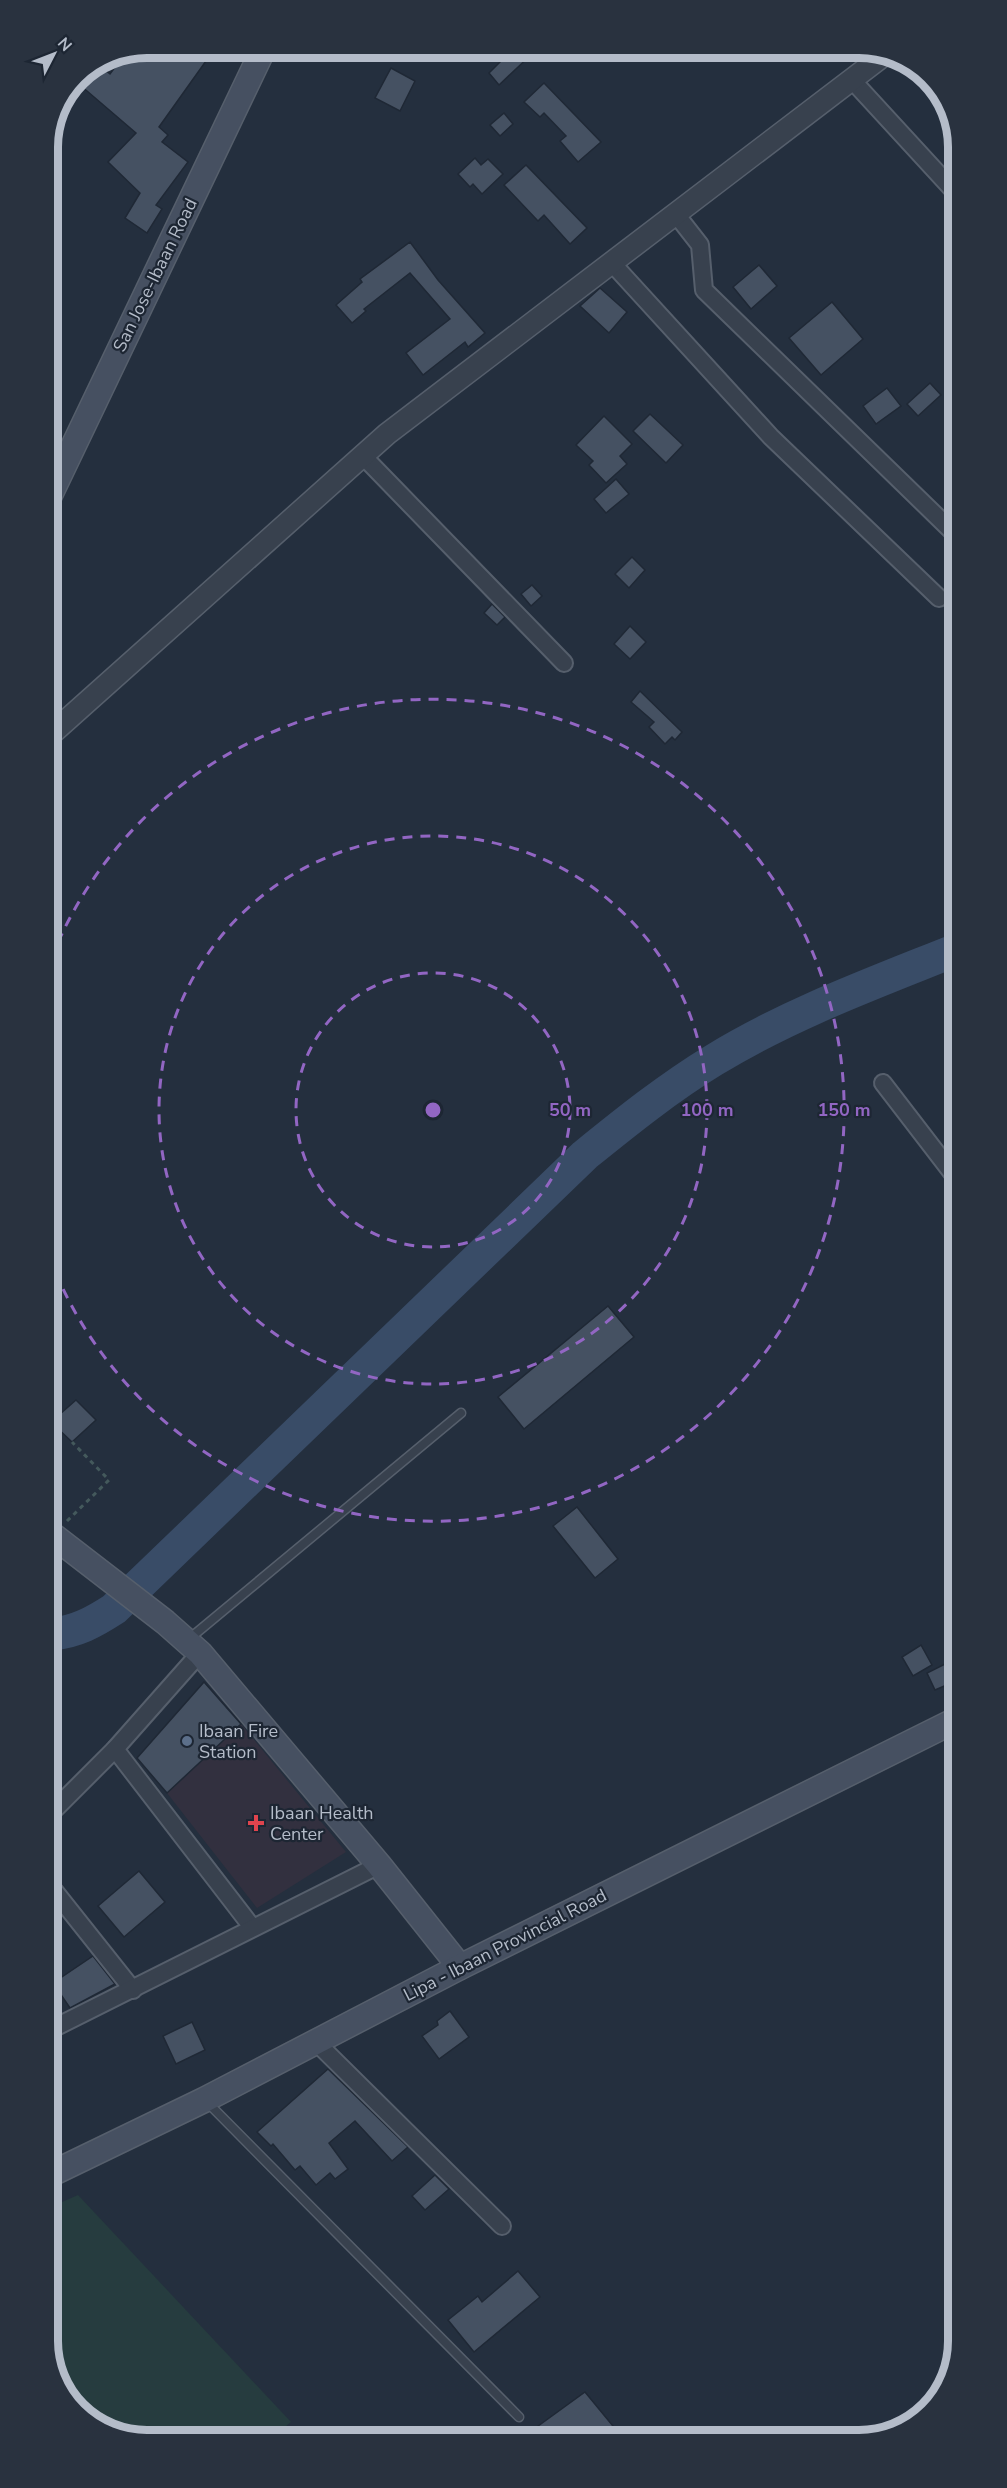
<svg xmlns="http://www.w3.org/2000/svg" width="1007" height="2488" viewBox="0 0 1007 2488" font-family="'Nunito Sans',sans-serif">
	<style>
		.medical { fill: #32303f }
		.green { fill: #263c3f }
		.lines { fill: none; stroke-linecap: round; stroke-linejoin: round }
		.river { stroke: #394c67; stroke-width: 33 }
		.building { fill: #455162; stroke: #1f2835; stroke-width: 1.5 }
		.service-casing { stroke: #565f6c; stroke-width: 11 }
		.minor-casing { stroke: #565f6c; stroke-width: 20 }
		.tertiary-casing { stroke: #565f6c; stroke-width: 24 }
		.secondary-casing { stroke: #565f6c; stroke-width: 27 }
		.path { stroke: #44595c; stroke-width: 3; stroke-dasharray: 4.5 4.5; stroke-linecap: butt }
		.service { stroke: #38414e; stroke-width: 8 }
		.minor { stroke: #38414e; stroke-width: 16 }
		.tertiary { stroke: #38414e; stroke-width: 21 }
		.secondary { stroke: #465061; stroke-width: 24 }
		.ring { fill: none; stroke: #9266c3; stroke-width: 3; stroke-dasharray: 10 8 }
		.service-dot { fill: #5c6f8a; stroke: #1d2633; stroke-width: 2 }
		.health-dot { fill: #e0444e; stroke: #1d2633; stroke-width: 2 }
		.labels { text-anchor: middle; stroke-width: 4.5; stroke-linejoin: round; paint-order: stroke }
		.street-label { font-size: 18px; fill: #b4bcc9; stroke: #1d2633 }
		.poi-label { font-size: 18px; fill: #b4bcc9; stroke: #1d2633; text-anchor: start }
		.rim { fill: none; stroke: #b4bcc9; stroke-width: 8 }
		.centre { fill: #9266c3; stroke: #1d2633; stroke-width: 3 }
		.ring-label { font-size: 18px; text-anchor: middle; font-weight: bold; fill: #9266c3; stroke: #1d2633; stroke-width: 4.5; stroke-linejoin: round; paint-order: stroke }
	</style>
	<rect width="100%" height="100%" fill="#242f3e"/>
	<!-- medical -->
	<polygon class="medical" points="241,1724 346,1852 257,1908 167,1793"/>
	<!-- green -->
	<polygon class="green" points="78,2195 291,2422 270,2439 141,2440 87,2419 53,2372 53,2206"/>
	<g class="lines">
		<!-- river -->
		<path class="river" d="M52 1634C76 1632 94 1622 114 1609L585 1155C627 1121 668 1088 714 1060 789 1014 874 983 956 950"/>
	</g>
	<!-- building -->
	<g class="building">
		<polygon points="535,51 499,85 489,73 502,60 495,52"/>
		<polygon points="211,54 159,127 168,135 162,142 188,162 156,205 162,209 147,233 125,218 140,193 108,162 136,133 80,85 98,64 110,74 124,55"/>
		<polygon points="391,68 415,81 400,111 375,98"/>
		<polygon points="544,83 601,142 578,162 560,141 566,136 544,113 540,117 524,102"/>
		<polygon points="504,113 513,124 500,136 490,125"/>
		<polygon points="475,158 481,165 488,159 503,174 482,194 473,184 470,187 458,174"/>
		<polygon points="526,165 587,228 570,244 544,215 538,221 504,185"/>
		<polygon points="410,242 438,280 485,333 468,347 465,342 423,375 406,353 450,319 410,273 364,309 366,311 352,323 336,305 362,282 360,279"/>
		<polygon points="759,265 777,286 751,309 733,287"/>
		<polygon points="600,288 627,312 609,333 580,306"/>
		<polygon points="832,302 863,339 821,375 789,338"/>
		<polygon points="930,383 941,395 918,416 907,404"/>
		<polygon points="887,388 901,406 876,424 863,406"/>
		<polygon points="650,414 683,445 666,463 633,431"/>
		<polygon points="604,416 632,444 620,456 627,464 606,483 589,465 593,461 576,445"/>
		<polygon points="616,479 629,494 606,513 594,499"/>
		<polygon points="632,557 645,570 629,588 615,574"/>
		<polygon points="532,585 542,596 531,606 521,594"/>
		<polygon points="492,604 505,617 497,625 484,613"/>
		<polygon points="630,626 646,642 630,659 614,644"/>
		<polygon points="640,691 682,732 675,740 672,737 665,744 649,727 654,722 631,702"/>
		<polygon points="608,1306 634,1337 524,1429 498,1397"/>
		<polygon points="76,1400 96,1420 72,1442 51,1422"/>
		<polygon points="577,1507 618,1559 595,1578 553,1526"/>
		<polygon points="921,1645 932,1665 913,1676 902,1657"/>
		<polygon points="947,1663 956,1681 935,1690 927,1673"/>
		<polygon points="204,1682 241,1724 167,1793 137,1758"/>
		<polygon points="139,1871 165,1902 124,1937 98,1906"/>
		<polygon points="93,1956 115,1984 70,2008 53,1983"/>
		<polygon points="450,2011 469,2037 439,2059 422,2036 438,2025 437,2021"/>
		<polygon points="192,2022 205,2050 176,2064 163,2036"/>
		<polygon points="328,2069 408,2147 392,2161 355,2121 329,2143 348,2169 335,2179 330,2173 316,2185 300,2166 295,2170 273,2144 271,2146 257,2132"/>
		<polygon points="435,2175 449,2189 425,2210 412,2196"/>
		<polygon points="518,2271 540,2297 474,2352 448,2320 478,2296 482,2302"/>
		<polygon points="585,2392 622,2437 523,2437"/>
	</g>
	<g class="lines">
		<!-- service casing -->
		<g class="service-casing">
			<g id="service">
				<polyline points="189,1639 461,1413"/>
				<polyline points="207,2102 519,2417"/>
			</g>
		</g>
		<!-- minor casing -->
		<g class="minor-casing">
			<g id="minor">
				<polyline points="852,80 954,191"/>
				<polyline points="675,213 700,245 704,290 955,534"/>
				<polyline points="611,262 771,437 939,598"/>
				<polyline points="363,456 564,663"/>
				<polyline points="883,1083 956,1178"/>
				<polyline points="115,1749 252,1927"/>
				<polyline points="52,1812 115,1749 200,1653"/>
				<polyline points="52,1888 133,1990"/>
				<polyline points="52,2029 379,1865"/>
				<polyline points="316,2042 502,2226"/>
			</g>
		</g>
		<!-- tertiary casing -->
		<g class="tertiary-casing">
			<polyline id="tertiary" points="50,735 387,434 884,55"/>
		</g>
		<!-- secondary casing -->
		<g class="secondary-casing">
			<g id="secondary">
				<polyline points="49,497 261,54"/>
				<polyline points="51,1534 165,1622 200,1653 379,1865 460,1967"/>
				<polyline points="53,2173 204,2100 460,1967 958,1719"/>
			</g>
		</g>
		<!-- path -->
		<polyline class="path" points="67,1521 109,1480 72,1442"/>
		<!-- service -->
		<use href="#service" class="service"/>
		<!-- minor -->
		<use href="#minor" class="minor"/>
		<!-- tertiary -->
		<use href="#tertiary" class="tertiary"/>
		<!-- secondary -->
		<use href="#secondary" class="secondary"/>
	</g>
	<!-- distance rings -->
	<g class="ring">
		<circle cx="433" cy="1110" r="137"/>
		<circle cx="433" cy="1110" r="274"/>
		<path d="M51 959A411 411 0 1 1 52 1264"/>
	</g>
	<!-- markers -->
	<circle class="service-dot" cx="187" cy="1741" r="6"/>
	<path class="health-dot" d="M253 1814h6v6h6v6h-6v6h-6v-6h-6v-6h6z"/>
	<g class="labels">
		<!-- street labels -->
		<g class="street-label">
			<text transform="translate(155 275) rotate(-64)" y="6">San Jose-Ibaan Road</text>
			<text transform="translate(505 1945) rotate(-27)" y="6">Lipa - Ibaan Provincial Road</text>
		</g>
		<!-- poi labels -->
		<g class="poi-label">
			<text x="199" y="1737">Ibaan Fire<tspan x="199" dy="21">Station</tspan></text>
			<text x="270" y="1819">Ibaan Health<tspan x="270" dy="21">Center</tspan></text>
		</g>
	</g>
	<!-- crop -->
	<path d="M0 0H1007V2488H0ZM147 58H859A89 89 0 0 1 948 147V2341A89 89 0 0 1 859 2430H147A89 89 0 0 1 58 2341V147A89 89 0 0 1 147 58Z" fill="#29323f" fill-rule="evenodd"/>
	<path class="rim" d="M147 58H859A89 89 0 0 1 948 147V2341A89 89 0 0 1 859 2430H147A89 89 0 0 1 58 2341V147A89 89 0 0 1 147 58Z"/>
	<circle cx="433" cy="1110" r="9" class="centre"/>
	<g class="ring-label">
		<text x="570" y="1116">50 m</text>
		<text x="707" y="1116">100 m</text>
		<text x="844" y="1116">150 m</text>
	</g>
	<!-- north arrow -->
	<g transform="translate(54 54) rotate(48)" stroke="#1d2633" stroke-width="4.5" paint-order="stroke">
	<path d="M0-4.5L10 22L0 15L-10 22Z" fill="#b4bcc9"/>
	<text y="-9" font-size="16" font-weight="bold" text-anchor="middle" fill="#b4bcc9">N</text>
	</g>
</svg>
